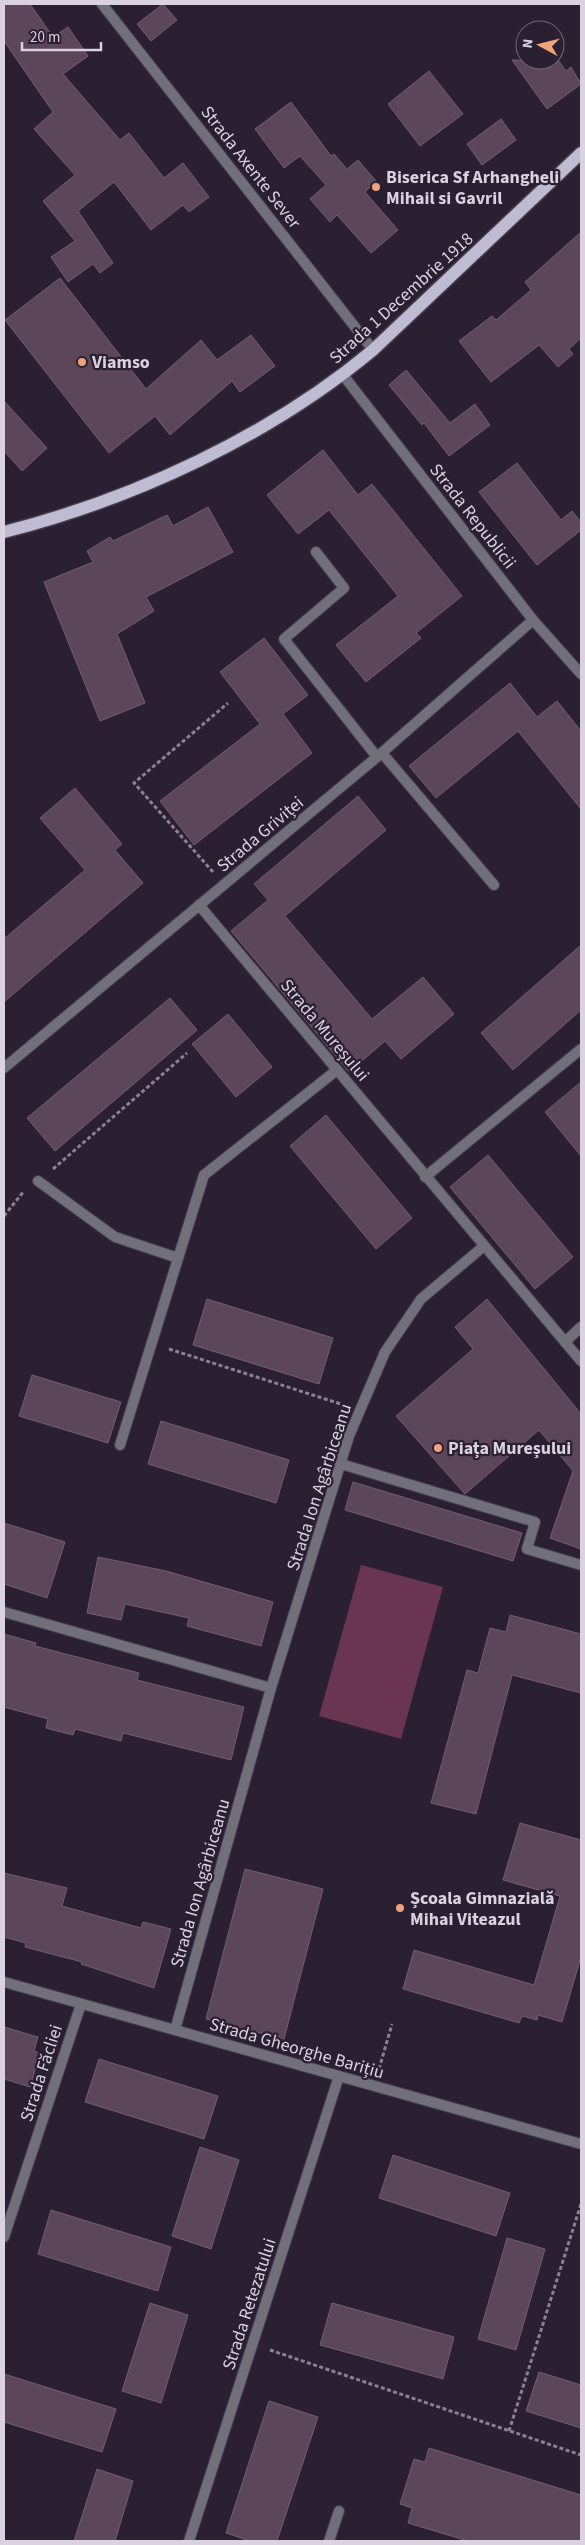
<svg xmlns="http://www.w3.org/2000/svg" width="585" height="2545" viewBox="0 0 585 2545" font-family="'Source Sans 3',sans-serif">
	<style>
		.pitch { fill: #6a3550 }
		.building { fill: #5b4759; stroke: #735e70 }
		.lines { fill: none; stroke-linecap: round; stroke-linejoin: round }
		.minor-casing { stroke: #473c4e; stroke-width: 12 }
		.tertiary-casing { stroke: #473c4e; stroke-width: 12 }
		.primary-casing { stroke: #473c4e; stroke-width: 15 }
		.path { stroke: #8b8191; stroke-width: 3; stroke-dasharray: 4 2.5; stroke-linecap: butt }
		.minor { stroke: #716f7a; stroke-width: 10 }
		.tertiary { stroke: #716f7a; stroke-width: 10 }
		.primary { stroke: #bebbd2; stroke-width: 12 }
		.poi-dot { fill: #f0a27a; stroke: #2b1f32; stroke-width: 2 }
		.labels { text-anchor: middle; stroke-width: 4.5; stroke-linejoin: round; paint-order: stroke }
		.street-label { font-size: 18px; fill: #dad2df; stroke: #2b1f32 }
		.poi-label { font-size: 18px; font-weight: bold; fill: #dad2df; stroke: #2b1f32; text-anchor: start }
	</style>
	<rect width="100%" height="100%" fill="#2b1f32"/>
	<!-- pitch -->
	<polygon class="pitch" points="361,1565 443,1587 401,1739 319,1716"/>
	<!-- building -->
	<g class="building">
		<polygon points="4,4 30,4 53,37 68,27 88,56 63,74 120,140 129,133 164,178 183,163 209,197 189,212 183,205 151,230 114,182 78,211 113,263 100,273 93,264 68,282 51,257 75,241 43,201 75,175 34,129 53,112 4,41"/>
		<polygon points="163,4 177,20 151,41 137,24"/>
		<polygon points="512,60 558,60 566,71 571,67 581,84 547,109"/>
		<polygon points="429,71 463,114 420,146 388,104"/>
		<polygon points="291,102 331,156 334,154 347,169 358,160 376,181 365,192 398,230 371,253 337,215 330,222 310,199 326,185 300,156 284,168 255,129"/>
		<polygon points="501,119 516,140 482,165 467,144"/>
		<polygon points="581,232 581,338 569,349 573,354 558,367 539,345 491,382 459,341 492,316 496,320 531,290 525,282"/>
		<polygon points="60,278 146,389 201,340 217,360 251,335 275,366 240,392 232,381 170,435 155,416 109,453 5,320"/>
		<polygon points="406,370 450,423 475,404 490,425 449,456 424,423 422,425 389,385"/>
		<polygon points="4,401 47,448 22,471 4,451"/>
		<polygon points="323,450 358,495 372,484 462,596 416,633 421,638 366,682 336,645 398,596 329,510 298,534 267,495"/>
		<polygon points="517,463 561,520 572,511 581,522 581,530 537,565 479,492"/>
		<polygon points="208,507 233,552 146,597 154,611 117,634 145,703 100,721 44,582 93,562 87,551 110,537 113,541 167,515 173,526"/>
		<polygon points="264,638 308,695 283,714 312,753 194,845 160,801 260,724 220,672"/>
		<polygon points="510,683 537,717 557,701 581,731 581,809 518,731 436,798 409,766"/>
		<polygon points="75,788 122,844 115,850 143,883 4,1002 4,939 85,870 40,818"/>
		<polygon points="358,796 386,830 285,916 372,1019 423,977 454,1014 401,1059 385,1041 349,1072 231,931 268,900 254,884"/>
		<polygon points="581,945 581,1010 513,1070 481,1033"/>
		<polygon points="170,998 197,1030 55,1151 27,1118"/>
		<polygon points="228,1014 272,1067 236,1097 192,1044"/>
		<polygon points="581,1082 581,1156 545,1112"/>
		<polygon points="326,1115 412,1218 376,1249 290,1146"/>
		<polygon points="488,1155 573,1257 535,1289 450,1187"/>
		<polygon points="207,1299 333,1338 319,1384 193,1345"/>
		<polygon points="487,1299 581,1414 581,1549 550,1538 573,1471 539,1430 465,1494 396,1416 473,1349 455,1327"/>
		<polygon points="32,1375 121,1402 108,1443 19,1416"/>
		<polygon points="161,1421 289,1460 276,1503 148,1464"/>
		<polygon points="353,1482 522,1533 513,1561 345,1510"/>
		<polygon points="4,1523 65,1542 47,1598 4,1584"/>
		<polygon points="98,1557 166,1571 273,1602 261,1646 187,1626 189,1618 125,1604 121,1620 87,1613"/>
		<polygon points="510,1615 581,1634 581,1693 512,1675 476,1814 431,1803 467,1670 478,1673 490,1628 506,1632"/>
		<polygon points="4,1634 36,1643 35,1646 139,1673 137,1680 244,1707 231,1760 123,1733 121,1741 75,1729 73,1735 46,1728 48,1719 4,1707"/>
		<polygon points="520,1823 581,1840 581,1957 562,2022 538,2015 537,2020 522,2016 519,2023 403,1989 414,1950 534,1985 560,1896 503,1880"/>
		<polygon points="245,1869 323,1889 284,2039 206,2019"/>
		<polygon points="4,1873 67,1888 62,1906 141,1928 143,1922 171,1929 154,1988 81,1964 82,1962 25,1947 26,1943 4,1937"/>
		<polygon points="4,2027 38,2037 34,2051 40,2053 30,2087 4,2079"/>
		<polygon points="99,2059 218,2096 204,2139 85,2102"/>
		<polygon points="200,2147 239,2160 211,2249 172,2236"/>
		<polygon points="393,2155 510,2193 496,2236 379,2198"/>
		<polygon points="51,2210 171,2247 158,2291 38,2254"/>
		<polygon points="507,2238 545,2249 516,2350 478,2339"/>
		<polygon points="150,2303 188,2315 161,2403 122,2391"/>
		<polygon points="332,2303 454,2337 443,2379 320,2345"/>
		<polygon points="539,2372 581,2385 581,2428 526,2411"/>
		<polygon points="4,2374 116,2409 102,2452 4,2422"/>
		<polygon points="269,2401 318,2417 277,2541 250,2541 226,2533"/>
		<polygon points="429,2448 581,2495 581,2541 468,2541 408,2523 412,2508 400,2504 414,2459 425,2462"/>
		<polygon points="97,2469 133,2481 115,2541 74,2541"/>
	</g>
	<g class="lines">
		<!-- minor casing -->
		<g class="minor-casing">
			<g id="minor">
				<polyline points="102,4 373,350"/>
				<polyline points="316,552 344,588 284,639 377,757"/>
				<polyline points="382,753 494,885"/>
				<polyline points="199,905 581,1361"/>
				<polyline points="4,1068 377,757 533,620"/>
				<polyline points="425,1177 581,1049"/>
				<polyline points="38,1181 115,1237 178,1258"/>
				<polyline points="565,1342 581,1327"/>
				<polyline points="120,1445 204,1175 337,1070"/>
				<polyline points="341,1464 535,1522 527,1549 581,1565"/>
				<polyline points="4,1612 271,1688"/>
				<polyline points="175,2030 271,1688 349,1436 385,1352 421,1299 484,1246"/>
				<polyline points="4,2237 81,2004"/>
				<polyline points="189,2541 339,2076"/>
				<polyline points="329,2541 339,2511"/>
			</g>
		</g>
		<!-- tertiary casing -->
		<g class="tertiary-casing">
			<g id="tertiary">
				<polyline points="343,375 533,620 581,674"/>
				<polyline points="4,1982 581,2144"/>
			</g>
		</g>
		<!-- primary casing -->
		<g class="primary-casing">
			<path id="primary" d="M4 532C134 499 270 436 373 350L581 153"/>
		</g>
		<!-- path -->
		<g class="path">
			<polyline points="213,872 134,783 228,703"/>
			<polyline points="53,1169 187,1053"/>
			<polyline points="4,1216 24,1191"/>
			<polyline points="169,1349 344,1405"/>
			<polyline points="379,2069 392,2024"/>
			<polyline points="270,2350 581,2455"/>
			<polyline points="509,2431 581,2204"/>
		</g>
		<!-- minor -->
		<use href="#minor" class="minor"/>
		<!-- tertiary -->
		<use href="#tertiary" class="tertiary"/>
		<!-- primary -->
		<use href="#primary" class="primary"/>
	</g>
	<!-- markers -->
	<g class="poi-dot">
		<circle cx="376" cy="187" r="5"/>
		<circle cx="82" cy="362" r="5"/>
		<circle cx="438" cy="1448" r="5"/>
		<circle cx="400" cy="1908" r="5"/>
	</g>
	<g class="labels">
		<!-- street labels -->
		<g class="street-label">
			<text transform="translate(251 167) rotate(52)" y="6">Strada Axente Sever</text>
			<text transform="translate(401 298) rotate(-42)" y="6">Strada 1 Decembrie 1918</text>
			<text transform="translate(473 516) rotate(52)" y="6">Strada Republicii</text>
			<text transform="translate(260 834) rotate(-40)" y="6">Strada Griviței</text>
			<text transform="translate(325 1030) rotate(50)" y="6">Strada Mureșului</text>
			<text transform="translate(319 1487) rotate(-72)" y="6">Strada Ion Agârbiceanu</text>
			<text transform="translate(200 1883) rotate(-74)" y="6">Strada Ion Agârbiceanu</text>
			<text transform="translate(297 2048) rotate(16)" y="6">Strada Gheorghe Barițiu</text>
			<text transform="translate(41 2073) rotate(-72)" y="6">Strada Făcliei</text>
			<text transform="translate(249 2304) rotate(-72)" y="6">Strada Retezatului</text>
		</g>
		<!-- poi labels -->
		<g class="poi-label">
			<text x="386" y="183">Biserica Sf Arhangheli<tspan x="386" dy="21">Mihail si Gavril</tspan></text>
			<text x="92" y="368">Viamso</text>
			<text x="448" y="1454">Piața Mureșului</text>
			<text x="410" y="1904">Școala Gimnazială<tspan x="410" dy="21">Mihai Viteazul</tspan></text>
		</g>
	</g>
	<!-- border -->
	<rect width="585" height="2545" fill="none" stroke="#dad2df" stroke-width="10"/>
	<!-- north arrow -->
	<g transform="translate(540 45) rotate(277)"><circle r="24" fill="#2b1f32" stroke="#716777"/>
	<path d="M0-4L9 19L0 12L-9 19Z" fill="#f0a27a"/>
	<text y="-8" font-size="14" font-weight="bold" text-anchor="middle" fill="#dad2df">N</text>
	</g>
	<!-- scale -->
	<path d="M22 42v8h79v-8" fill="none" stroke="#dad2df" stroke-width="2.5"/>
	<text x="30" y="42" font-size="15" fill="#dad2df" stroke="#2b1f32" stroke-width="4" paint-order="stroke">20 m</text>
</svg>
